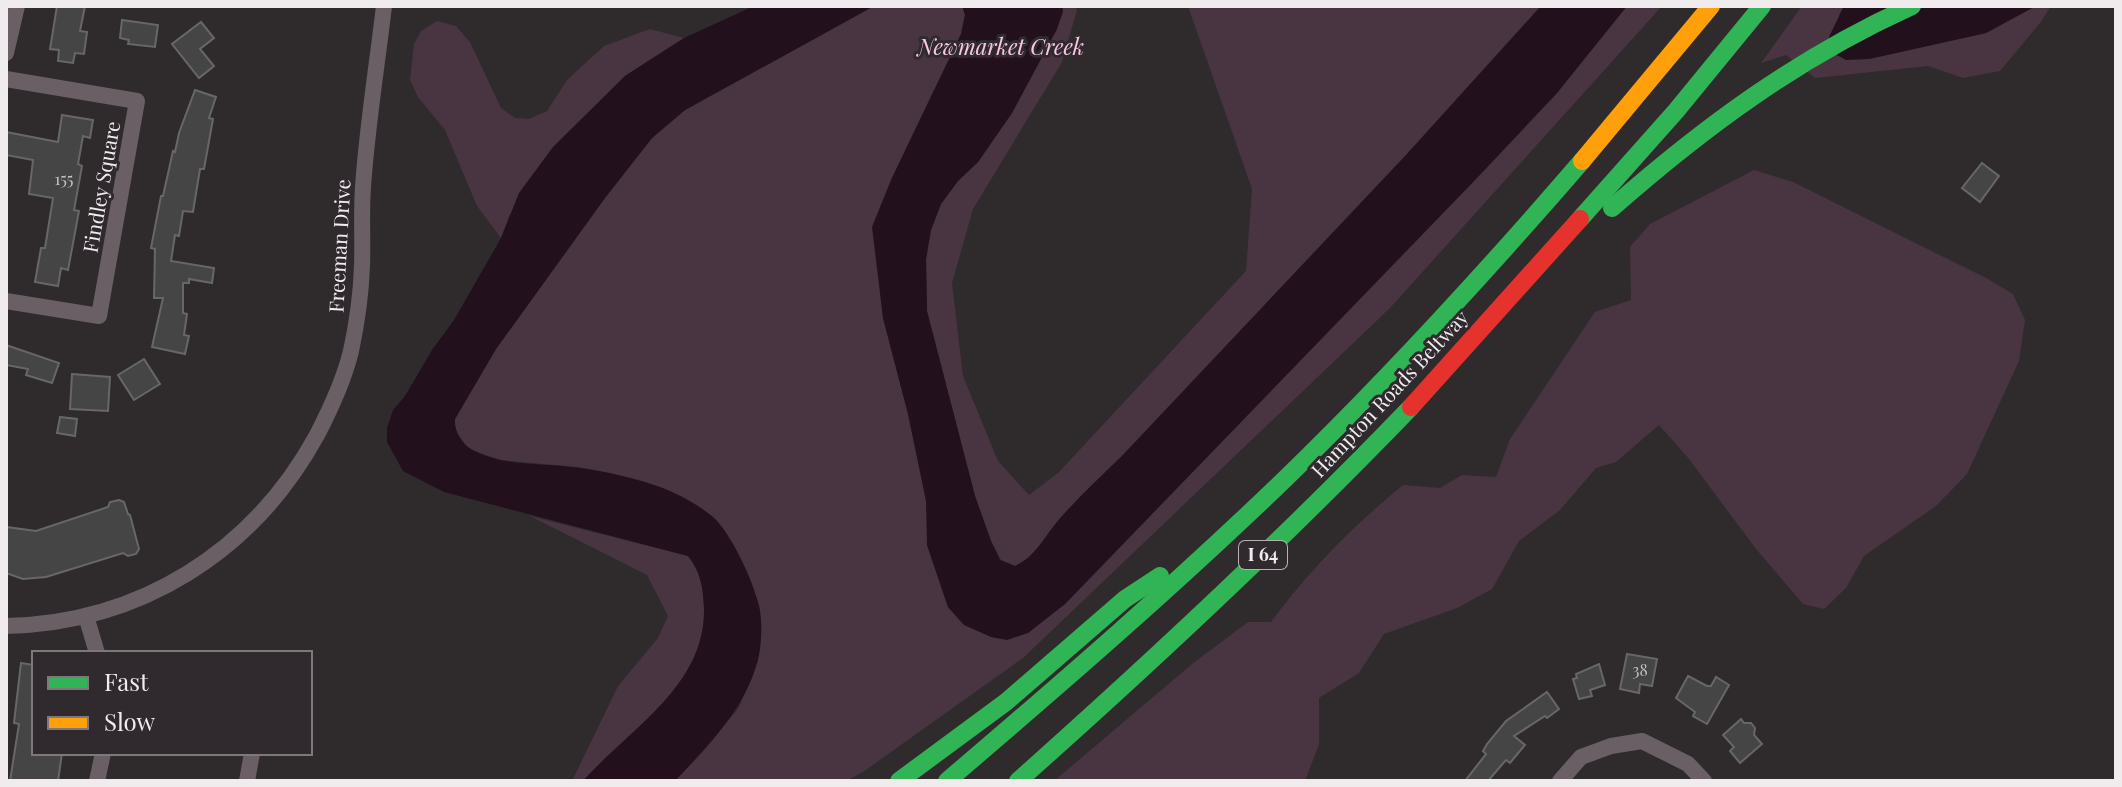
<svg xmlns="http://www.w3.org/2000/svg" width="2122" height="787" viewBox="0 0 2122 787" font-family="'Playfair Display',serif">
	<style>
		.green { fill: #493441 }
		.water { fill: #22101c }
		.building { fill: #464546; stroke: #686767; stroke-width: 2 }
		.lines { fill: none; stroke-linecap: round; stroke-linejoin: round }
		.street { stroke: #695f65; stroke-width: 16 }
		.fast { stroke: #30b455; stroke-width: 18 }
		.slow { stroke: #ff9f0a; stroke-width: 18 }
		.jam { stroke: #e5322d; stroke-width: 18 }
		.labels { text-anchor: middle; stroke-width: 6; stroke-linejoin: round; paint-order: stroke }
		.number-label { font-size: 16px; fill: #c6c2c4 }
		.shield { fill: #302a2e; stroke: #b6b2b4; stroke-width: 2 }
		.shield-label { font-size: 18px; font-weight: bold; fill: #f0ecee }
		.street-label { font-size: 20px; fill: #f0ecee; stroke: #302a2e }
		.water-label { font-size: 22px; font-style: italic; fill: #fac7e6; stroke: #302a2e }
	</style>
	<rect width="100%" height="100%" fill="#2f2b2d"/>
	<!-- green -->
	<g class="green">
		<polygon points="874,6 964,8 965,15 961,34 891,180 883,318 908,414 927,501 927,545 948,607 964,625 1028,633 1065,604 1475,180 1557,93 1627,6 1662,6 1390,308 1023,658 863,772 846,781 675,781 738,709 758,661 739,557 728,538 715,519 687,500 640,480 577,467 501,460 469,449 454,429 455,419 496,349 605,198 652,138 685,110"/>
		<path d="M1062 6H1075L1077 10 1062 62 973 209 952 283 963 376 998 461 1029 495 1058 473 1246 271 1252 189 1188 6H1541L1406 155 1121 457C1099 478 1078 498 1058 521 1042 538 1037 556 1015 566L1001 560 991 541 975 496 927 311 926 259 931 230 941 204 958 181 978 162 1012 113 1057 29 1063 12Z"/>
		<polygon points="1802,6 1844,6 1839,15 1869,59 1986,33 2036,6 2051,6 2040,23 2000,71 1963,78 1928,66 1815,78 1786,55 1761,63"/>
		<polygon points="437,21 456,26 470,42 501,108 515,118 529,119 547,111 567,80 604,46 650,29 684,38 625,76 509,216 501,238 477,206 445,130 418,97 410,80 414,44 421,31"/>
		<path d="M1754 170 1793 182 1988 279 2013 294 2025 320 2019 361 1967 474 1936 506 1864 556 1846 588 1824 609 1803 604 1756 549 1689 459 1659 425 1616 462 1596 468 1560 510 1519 541 1492 589 1457 608 1384 634 1359 673 1319 698V744L1305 781H1054L1192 664 1248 622H1271C1311 568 1351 528 1403 485L1440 488 1462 475 1496 477 1510 439 1595 312 1631 300 1630 247 1650 224Z"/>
		<path d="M530 516 688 556C701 572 703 588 704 608 706 686 629 729 583 781H572L618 686 658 638 668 616 647 575Z"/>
	</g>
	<!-- water -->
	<g class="water">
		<path d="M754 6H874L685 110 652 138 605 198 496 349 455 419C454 430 461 443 471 449 499 466 540 463 572 467 593 469 617 474 637 480 663 486 693 500 713 517 731 533 752 579 758 602 763 618 762 647 757 663 744 710 708 746 675 781H583C629 729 706 686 704 608 703 588 701 572 688 556L444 492 403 471 387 442V428L393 410 405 396 432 350 454 320 501 238 519 193 553 147 625 76 684 38Z"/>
		<path d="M962 6H1062L1063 11 1057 29 1012 113 978 162 958 181 941 204 931 230 926 259 927 311 975 496 991 541 1000 560 1015 566C1037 556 1046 534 1062 516 1081 495 1101 476 1121 457L1406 155 1541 6H1627L1557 93 1475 180 1065 604 1028 633 1007 640 991 637 964 625 948 607 927 545 926 501 908 414 883 318 872 227 891 180 961 34 965 15Z"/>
		<polygon points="1844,6 2036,6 1986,33 1869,59 1846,60 1837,55 1829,37"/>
	</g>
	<!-- building -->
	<g class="building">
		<polygon points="57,6 85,6 80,31 87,32 84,54 75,53 73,63 58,61 59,50 50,49"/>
		<polygon points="122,20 158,25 155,47 128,44 129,40 120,38"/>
		<polygon points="201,22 214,38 200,49 214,66 199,78 172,44"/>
		<polygon points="195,90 216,97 209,118 213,119 204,169 200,169 193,212 183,211 179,236 175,235 171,261 214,268 212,283 189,279 189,283 183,283 183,313 187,314 184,335 189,336 185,354 152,347 163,298 154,298 155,249 151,248 161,196 163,196 173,151 175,152 179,133"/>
		<polygon points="62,115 93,120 90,138 83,136 78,164 82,166 74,210 79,211 68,270 61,268 58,286 35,282 41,248 45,248 53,198 29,194 33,160 6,155 6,132 58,142"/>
		<polygon points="1982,163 1999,176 1980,202 1962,188"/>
		<polygon points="6,345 59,363 52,383 26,375 28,369 6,365"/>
		<polygon points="144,359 160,384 134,400 118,375"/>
		<polygon points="72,374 110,377 108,411 70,409"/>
		<polygon points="60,417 77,419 75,436 57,433"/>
		<polygon points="119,500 124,502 128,514 130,515 139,549 136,554 128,556 123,553 46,577 23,579 6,573 6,527 36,531 108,507 110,502"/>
		<polygon points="1627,654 1657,659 1652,686 1640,684 1639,693 1620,689"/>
		<polygon points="21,663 34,665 34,753 62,753 58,781 10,781 19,724 14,723"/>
		<polygon points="1599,664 1605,685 1590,690 1592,696 1579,699 1573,679 1577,678 1576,674"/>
		<polygon points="1688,676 1707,686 1711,686 1716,677 1729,685 1707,724 1693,716 1695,712 1676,698"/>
		<polygon points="1547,692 1559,709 1547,718 1545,716 1514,736 1525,745 1510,763 1506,760 1488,781 1465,781 1486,754 1483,751 1487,744 1506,721"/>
		<polygon points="1741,719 1744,723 1751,723 1755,728 1754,735 1762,744 1740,763 1730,751 1734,747 1723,735"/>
	</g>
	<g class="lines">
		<!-- street -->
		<g class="street">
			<polyline points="6,53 17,6"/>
			<polyline points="6,79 137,101 99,316 6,301"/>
			<polyline points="86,616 97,653"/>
			<path d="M6 626C140 623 253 552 317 435 331 408 344 380 351 351 357 323 361 295 362 266 363 240 361 214 363 187 367 127 377 66 384 6"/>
			<polyline points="97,781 103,753"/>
			<polyline points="247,781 252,753"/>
			<polyline points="1560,781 1581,757 1611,746 1642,741 1688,764 1704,781"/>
		</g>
		<!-- fast -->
		<g class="fast">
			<path d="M1612 208C1704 127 1799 57 1912 6"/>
			<polyline points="1580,219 1676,111 1762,6"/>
			<polyline points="899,781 1006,702 1125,599 1160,576"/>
			<path d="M947 781C1062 683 1176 584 1285 479 1389 378 1487 271 1582 161"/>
			<path d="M1018 781C1153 661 1285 538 1411 407"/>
		</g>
		<!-- slow -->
		<polyline class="slow" points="1582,161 1711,6"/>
		<!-- jam -->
		<polyline class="jam" points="1411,407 1580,219"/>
	</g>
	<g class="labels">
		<!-- number labels -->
		<g class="number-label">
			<text x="64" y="185">155</text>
			<text x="1640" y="676">38</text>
		</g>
		<!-- shield labels -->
		<rect class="shield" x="1239" y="541" width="48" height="28" rx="6"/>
		<g class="shield-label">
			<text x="1263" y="561">I 64</text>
		</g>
		<!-- street labels -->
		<g class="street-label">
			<text transform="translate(102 187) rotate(-80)" y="7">Findley Square</text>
			<text transform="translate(340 246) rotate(-87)" y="7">Freeman Drive</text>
			<text transform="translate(1390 394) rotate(-47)" y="7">Hampton Roads Beltway</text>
		</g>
		<!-- water labels -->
		<g class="water-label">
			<text x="1001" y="55">Newmarket Creek</text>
		</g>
	</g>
	<!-- border -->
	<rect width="2122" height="787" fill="none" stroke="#f0ecee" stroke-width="16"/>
	<!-- legend -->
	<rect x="32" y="651" width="280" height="104" fill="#302a2e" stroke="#7d787b" stroke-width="2"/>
	<rect x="48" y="677" width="40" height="12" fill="#30b455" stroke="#7d787b" stroke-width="2"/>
	<text x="104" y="691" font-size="24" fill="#f0ecee">Fast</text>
	<rect x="48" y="717" width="40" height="12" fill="#ff9f0a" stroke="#7d787b" stroke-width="2"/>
	<text x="104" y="731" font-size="24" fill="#f0ecee">Slow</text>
</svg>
